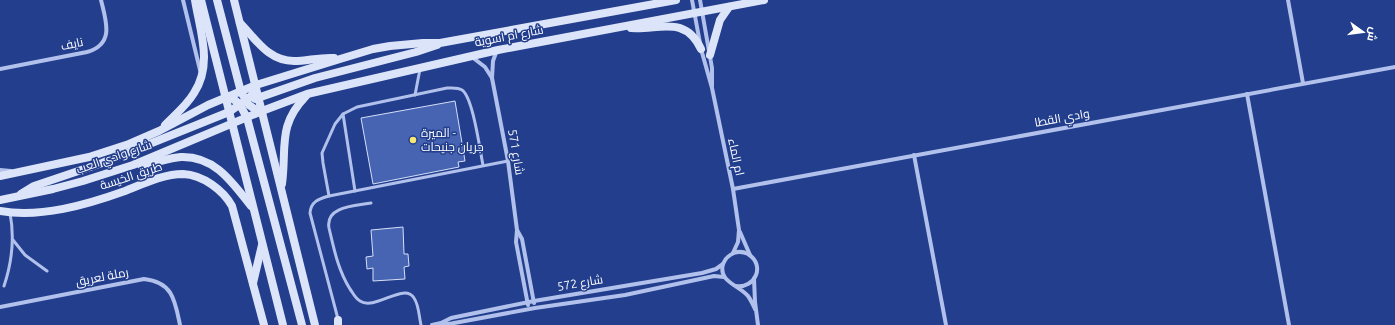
<svg xmlns="http://www.w3.org/2000/svg" width="1395" height="325" viewBox="0 0 1395 325" font-family="Ubuntu,Cairo,sans-serif">
	<style>
		.building { fill: #4664b2; stroke: #d6dff9 }
		.lines { fill: none; stroke-linecap: round; stroke-linejoin: round }
		.lane { stroke: #b1c1ec; stroke-width: 3 }
		.street { stroke: #b1c1ec; stroke-width: 4 }
		.secondary { stroke: #dce4f9; stroke-width: 8 }
		.poi-dot { fill: #f7e873; stroke: #223e8d; stroke-width: 1.5 }
		.labels { text-anchor: middle; stroke-width: 3; stroke-linejoin: round; paint-order: stroke }
		.street-label { font-size: 12px; fill: #fff; stroke: #223e8d }
		.poi-label { font-size: 12px; fill: #fff; stroke: #223e8d; text-anchor: start }
	</style>
	<rect width="100%" height="100%" fill="#223e8d"/>
	<!-- building -->
	<g class="building">
		<polygon points="455,101 465,161 458,162 459,167 373,184 361,118"/>
		<polygon points="403,227 404,254 408,254 409,266 404,267 405,279 373,281 373,268 367,269 366,257 373,256 371,230"/>
	</g>
	<g class="lines">
		<!-- lane -->
		<g class="lane">
			<polyline points="415,95 420,69"/>
			<polyline points="343,114 355,191"/>
			<path d="M329 196 323 163 322 153 335 124 343 114 357 107 447 88C452 88 457 87 462 90 473 97 480 151 483 165"/>
			<path d="M371 203C356 206 325 206 329 228 334 249 338 270 350 289 353 293 355 298 360 301 375 311 404 282 414 298 419 305 419 317 421 325"/>
			<polyline points="13,240 25,255 47,271"/>
			<path d="M4 286C12 262 15 239 10 213"/>
			<path d="M338 319 310 213C311 201 319 199 329 196L508 161"/>
		</g>
		<!-- street -->
		<g class="street">
			<polyline points="183,0 200,70"/>
			<polyline points="692,0 700,43"/>
			<polyline points="700,0 712,68 712,86"/>
			<polyline points="1288,0 1303,83"/>
			<polyline points="701,49 712,88 733,189 739,230 738,242 733,253"/>
			<polyline points="497,50 493,61 492,78 508,161 517,230 516,242 528,305"/>
			<polyline points="472,57 485,67 492,78"/>
			<path d="M0 69 87 52C115 44 106 21 101 0"/>
			<polyline points="1247,94 1289,325"/>
			<polyline points="914,155 946,325"/>
			<polyline points="0,170 11,171"/>
			<polyline points="733,189 1395,67"/>
			<polyline points="517,230 522,239 534,303"/>
			<polyline points="740,232 750,255"/>
			<polyline points="754,279 755,302 758,325"/>
			<path d="M736 286C755 289 766 265 748 254 744 252 739 251 734 253 729 255 725 259 723 264 718 282 739 285 748 296 751 300 753 305 755 309"/>
			<path d="M0 307 144 279C173 282 175 301 180 325"/>
			<polyline points="441,323 451,318 534,301 702,273 716,269 723,264"/>
			<polyline points="432,325 441,323 449,324 535,308 625,295 714,276 724,277"/>
		</g>
		<!-- secondary -->
		<g class="secondary">
			<polyline points="201,0 283,325"/>
			<polyline points="217,0 241,92 249,105 256,110 262,111"/>
			<polyline points="234,0 315,325"/>
			<path d="M240 23C256 39 268 61 294 61 307 61 320 57 334 58"/>
			<path d="M631 28C660 30 685 15 701 49"/>
			<polyline points="710,55 720,20 729,7"/>
			<path d="M226 98C238 97 242 109 247 118L302 325"/>
			<polyline points="255,99 315,78 416,52 437,45"/>
			<path d="M165 125C175 115 187 105 194 93 213 64 200 31 195 0"/>
			<path d="M141 165C154 164 167 158 181 157 215 156 232 182 251 206"/>
			<polyline points="0,176 89,157 129,144 159,131 208,105 256,85 340,59 373,49 390,46 423,43 440,43 676,0"/>
			<path d="M282 184C287 147 277 126 306 96"/>
			<polyline points="21,194 34,186 102,163 229,112 249,98 254,92 256,86"/>
			<polyline points="0,200 53,189 83,181 133,165 262,111 307,94 498,50 764,0"/>
			<path d="M0 211C41 218 86 205 125 191 143 184 163 174 183 174 203 175 223 190 232 206L264 325"/>
			<polyline points="253,283 262,245"/>
			<polyline points="338,325 338,320"/>
		</g>
	</g>
	<!-- markers -->
	<circle class="poi-dot" cx="413" cy="140" r="4"/>
	<g class="labels">
		<!-- street labels -->
		<g class="street-label">
			<text transform="translate(509 36) rotate(-11)" y="4">شارع ام اسوية</text>
			<text transform="translate(72 44) rotate(-12)" y="4">نايف</text>
			<text transform="translate(1062 118) rotate(-10)" y="4">وادي القطا</text>
			<text transform="translate(516 152) rotate(80)" y="4">شارع 571</text>
			<text transform="translate(114 157) rotate(-19)" y="4">شارع وادي العب</text>
			<text transform="translate(736 157) rotate(78)" y="4">ام الماء</text>
			<text transform="translate(131 176) rotate(-18)" y="4">طريق الخيسة</text>
			<text transform="translate(102 277) rotate(-11)" y="4">رملة لعريق</text>
			<text transform="translate(580 283) rotate(-10)" y="4">شارع 572</text>
		</g>
		<!-- poi labels -->
		<g class="poi-label">
			<text x="421" y="137">الميرة -<tspan x="421" dy="14">جريان جنيحات</tspan></text>
		</g>
	</g>
	<!-- north arrow -->
	<g transform="translate(1363 32) rotate(104)" stroke="#223e8d" stroke-width="3" paint-order="stroke">
	<path d="M0-3L7 15L0 10L-7 15Z" fill="#ffffff"/>
	<text y="-6" font-size="11" font-weight="bold" text-anchor="middle" fill="#ffffff">ش</text>
	</g>
</svg>
